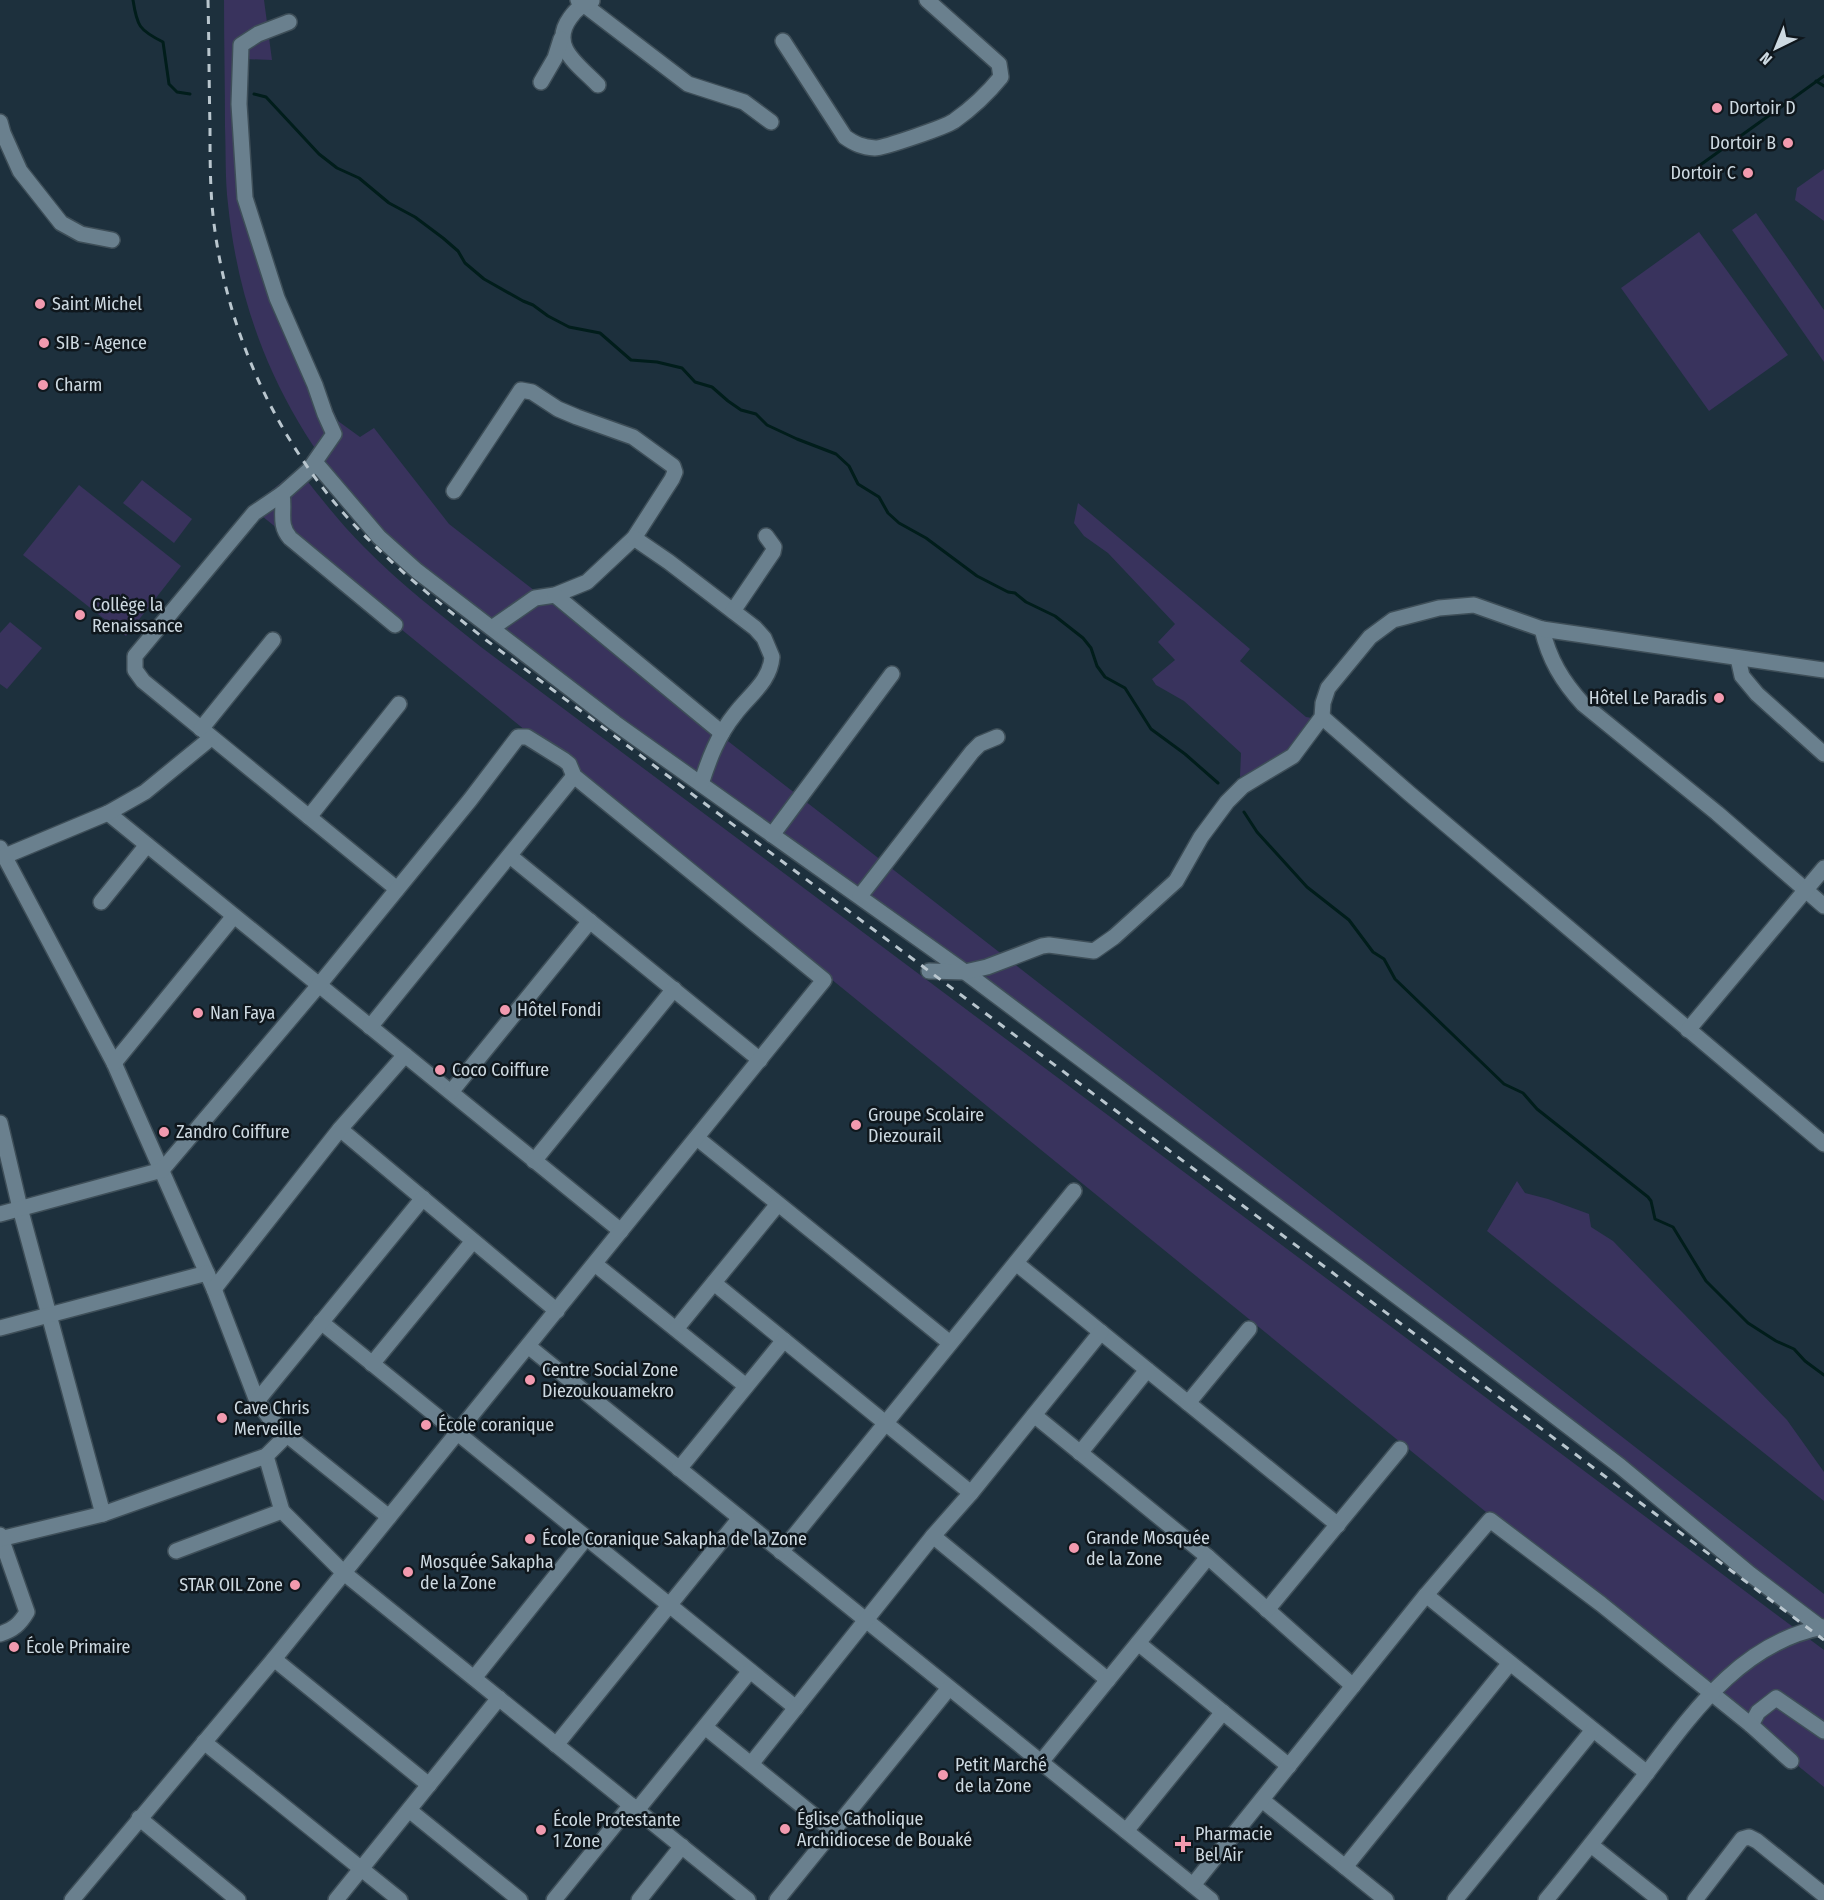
<svg xmlns="http://www.w3.org/2000/svg" width="1824" height="1900" viewBox="0 0 1824 1900" font-family="'Fira Sans Condensed',sans-serif">
	<style>
		.green { fill: #39335d }
		.lines { fill: none; stroke-linecap: round; stroke-linejoin: round }
		.stream { stroke: #011d1b; stroke-width: 3 }
		.minor-casing { stroke: #3e4e58; stroke-width: 18 }
		.minor { stroke: #6a808e; stroke-width: 15 }
		.rail { stroke: #b9c6ce; stroke-width: 3; stroke-dasharray: 8 8; stroke-linecap: butt }
		.poi-dot { fill: #f29aaf; stroke: #0f171d; stroke-width: 2 }
		.labels { text-anchor: middle; stroke-width: 5; stroke-linejoin: round; paint-order: stroke }
		.poi-label { font-size: 18px; fill: #cdd9e1; stroke: #0f171d; text-anchor: start }
	</style>
	<rect width="100%" height="100%" fill="#1d303d"/>
	<!-- green -->
	<g class="green">
		<path d="M224 0H264L272 60 244 59 249 206 299 338 338 421 360 437 374 428 449 524 1824 1594V1625L496 628C457 597 415 567 381 531 293 437 241 333 228 204 225 179 226 153 225 127 225 85 224 42 224 0Z"/>
		<polygon points="1824,169 1824,221 1795,200 1797,188"/>
		<polygon points="1756,213 1824,310 1824,362 1732,230"/>
		<polygon points="1699,232 1788,355 1709,411 1621,288"/>
		<path d="M298 469C319 496 340 523 364 547 400 584 441 615 481 647L1824 1650V1787L251 507Z"/>
		<polygon points="142,480 192,519 174,543 123,503"/>
		<polygon points="79,485 181,566 126,636 23,555"/>
		<polygon points="1078,503 1250,649 1240,661 1306,717 1312,718 1290,753 1240,777 1241,753 1184,701 1156,685 1152,679 1175,660 1158,642 1175,624 1108,553 1084,536 1074,523"/>
		<polygon points="10,622 42,648 7,689 0,684 0,633"/>
		<polygon points="1517,1181 1525,1193 1548,1199 1589,1214 1591,1227 1613,1241 1787,1420 1824,1472 1824,1501 1487,1231"/>
	</g>
	<g class="lines">
		<!-- stream -->
		<g class="stream">
			<path d="M133 0C137 26 139 30 163 42L169 84 177 92 190 94"/>
			<polyline points="1816,81 1824,86"/>
			<polyline points="254,94 266,97 319,154 337,168 359,178 389,203 415,217 443,238 458,251 465,263 484,279 523,301 533,305 548,316 569,327 600,333 631,360 657,362 682,368 695,382 712,387 728,401 741,410 756,414 767,425 797,439 836,454 849,466 858,484 879,497 888,513 899,523 926,538 977,576 1008,592 1015,593 1026,602 1055,616 1083,638 1091,648 1097,666 1105,677 1125,688 1151,729 1185,754 1218,783"/>
			<polyline points="1696,168 1824,76"/>
			<polyline points="1244,812 1257,832 1307,887 1349,920 1373,952 1384,959 1395,979 1504,1084 1523,1093 1537,1109 1648,1197 1651,1201 1655,1219 1673,1227 1706,1281 1748,1323 1776,1341 1794,1349 1805,1361 1824,1375"/>
		</g>
		<!-- minor casing -->
		<g class="minor-casing">
			<g id="minor">
				<polyline points="578,0 688,84 744,102 771,122"/>
				<path d="M592 1C582 4 576 9 570 18 549 47 579 65 598 85"/>
				<polyline points="289,22 258,34 241,45 239,104 245,198 277,298 315,385 325,414 334,434 309,470 282,494 254,513 135,656 135,670 143,681 397,889"/>
				<path d="M783 41 845 137C855 144 862 147 875 148 884 148 945 127 954 121 971 109 988 93 1001 77L999 64 927 0"/>
				<polyline points="541,82 555,58 561,39"/>
				<polyline points="0,122 3,133 20,171 61,223 81,234 112,240"/>
				<polyline points="315,462 379,537 417,571 615,723 965,972 1463,1346 1620,1466 1750,1574 1824,1630"/>
				<polyline points="454,491 521,390 532,392 558,409 577,417 633,437 673,466 675,472 672,479 634,538 587,582 555,595 535,598 492,628"/>
				<path d="M282 494C285 512 278 524 290 538L395 625"/>
				<path d="M634 538 669 562 755 628 764 638 772 657C770 682 749 695 735 714 718 735 709 759 701 784"/>
				<polyline points="555,595 722,733"/>
				<polyline points="733,611 773,552 774,547 766,536"/>
				<path d="M1542 629C1549 659 1562 681 1583 704L1717 813 1824 906"/>
				<polyline points="1738,658 1742,676 1757,694 1824,754"/>
				<polyline points="1322,717 1410,794 1824,1144"/>
				<polyline points="201,729 273,640"/>
				<polyline points="108,813 621,1231"/>
				<polyline points="309,817 399,704"/>
				<polyline points="772,835 892,674"/>
				<polyline points="0,848 114,1063 214,1289 257,1401 269,1417 287,1435 389,1517"/>
				<polyline points="5,856 108,813 145,792 211,738"/>
				<polyline points="510,856 760,1060"/>
				<polyline points="860,896 972,752 980,744 997,737"/>
				<polyline points="101,902 147,845"/>
				<polyline points="929,971 965,972 987,967 1042,946 1049,945 1094,951 1114,937 1176,881 1201,837 1227,802 1243,786 1293,756 1322,717 1323,703 1328,688 1370,637 1393,620 1439,608 1474,605 1542,629 1824,670"/>
				<polyline points="370,1027 574,776"/>
				<polyline points="1688,1030 1824,868"/>
				<polyline points="114,1063 234,916"/>
				<polyline points="451,1092 590,921"/>
				<polyline points="0,1123 20,1208 103,1514"/>
				<polyline points="340,1129 557,1311"/>
				<polyline points="697,1138 950,1343"/>
				<polyline points="534,1161 674,989"/>
				<polyline points="0,1214 162,1170 319,985 470,800 518,737 527,737 564,760 569,764 574,776 824,980 274,1659 72,1900"/>
				<polyline points="1016,1263 1338,1525"/>
				<polyline points="595,1264 746,1386"/>
				<polyline points="714,1283 971,1493"/>
				<polyline points="214,1289 340,1129 405,1055"/>
				<polyline points="321,1322 796,1708"/>
				<polyline points="0,1328 207,1273"/>
				<polyline points="676,1329 778,1204"/>
				<polyline points="528,1346 1211,1900"/>
				<polyline points="372,1364 473,1241"/>
				<polyline points="257,1401 423,1198"/>
				<polyline points="1188,1403 1249,1329"/>
				<polyline points="1034,1415 1208,1557 1353,1686"/>
				<polyline points="1080,1453 1147,1370"/>
				<polyline points="266,1456 282,1511"/>
				<polyline points="679,1469 784,1340"/>
				<path d="M0 1535 27 1612C20 1624 13 1630 0 1634"/>
				<polyline points="933,1536 1108,1680"/>
				<polyline points="0,1539 103,1514 266,1456 287,1435"/>
				<polyline points="176,1551 282,1511 344,1573 748,1900"/>
				<polyline points="781,1552 1074,1191"/>
				<polyline points="1426,1595 1647,1773"/>
				<polyline points="1267,1610 1400,1449"/>
				<polyline points="1138,1643 1289,1766"/>
				<polyline points="274,1659 429,1785"/>
				<polyline points="474,1678 586,1538"/>
				<polyline points="1751,1725 1758,1712 1776,1698 1824,1731"/>
				<polyline points="705,1727 833,1831"/>
				<polyline points="204,1742 400,1900"/>
				<polyline points="556,1745 740,1518"/>
				<polyline points="1041,1762 1208,1557"/>
				<polyline points="751,1764 933,1536 971,1493 1101,1332"/>
				<polyline points="1262,1800 1386,1900"/>
				<polyline points="409,1810 520,1900"/>
				<polyline points="637,1810 750,1671"/>
				<polyline points="139,1818 238,1900"/>
				<polyline points="1126,1831 1223,1712"/>
				<polyline points="1591,1845 1660,1900"/>
				<polyline points="1345,1867 1510,1663"/>
				<polyline points="1193,1885 1426,1595 1490,1520 1601,1604 1751,1725 1791,1761"/>
				<polyline points="336,1900 499,1698"/>
				<polyline points="554,1900 631,1805"/>
				<polyline points="639,1900 682,1846"/>
				<polyline points="777,1900 949,1688"/>
				<polyline points="1455,1900 1593,1730"/>
				<path d="M1546 1900C1578 1861 1609 1821 1640 1782 1689 1718 1739 1642 1824 1627"/>
				<polyline points="1695,1900 1742,1839 1749,1837 1757,1841 1824,1895"/>
			</g>
		</g>
		<!-- minor -->
		<use href="#minor" class="minor"/>
		<!-- rail -->
		<path class="rail" d="M208 0C209 42 209 85 210 127 210 153 210 179 212 205 223 331 281 455 372 543 407 578 447 609 486 640L1824 1640"/>
	</g>
	<!-- markers -->
	<g class="poi-dot">
		<circle cx="1717" cy="108" r="6"/>
		<circle cx="1788" cy="143" r="6"/>
		<circle cx="1748" cy="173" r="6"/>
		<circle cx="40" cy="304" r="6"/>
		<circle cx="44" cy="343" r="6"/>
		<circle cx="43" cy="385" r="6"/>
		<circle cx="80" cy="615" r="6"/>
		<circle cx="1719" cy="698" r="6"/>
		<circle cx="505" cy="1010" r="6"/>
		<circle cx="198" cy="1013" r="6"/>
		<circle cx="440" cy="1070" r="6"/>
		<circle cx="856" cy="1125" r="6"/>
		<circle cx="164" cy="1132" r="6"/>
		<circle cx="530" cy="1380" r="6"/>
		<circle cx="222" cy="1418" r="6"/>
		<circle cx="426" cy="1425" r="6"/>
		<circle cx="530" cy="1539" r="6"/>
		<circle cx="1074" cy="1548" r="6"/>
		<circle cx="408" cy="1572" r="6"/>
		<circle cx="295" cy="1585" r="6"/>
		<circle cx="14" cy="1647" r="6"/>
		<circle cx="943" cy="1775" r="6"/>
		<circle cx="785" cy="1829" r="6"/>
		<circle cx="541" cy="1830" r="6"/>
		<path d="M1180 1835h6v6h6v6h-6v6h-6v-6h-6v-6h6z"/>
	</g>
	<g class="labels">
		<!-- poi labels -->
		<g class="poi-label">
			<text x="1729" y="114">Dortoir D</text>
			<text x="1776" y="149" text-anchor="end">Dortoir B</text>
			<text x="1736" y="179" text-anchor="end">Dortoir C</text>
			<text x="52" y="310">Saint Michel</text>
			<text x="56" y="349">SIB - Agence</text>
			<text x="55" y="391">Charm</text>
			<text x="92" y="611">Collège la<tspan x="92" dy="21">Renaissance</tspan></text>
			<text x="1707" y="704" text-anchor="end">Hôtel Le Paradis</text>
			<text x="517" y="1016">Hôtel Fondi</text>
			<text x="210" y="1019">Nan Faya</text>
			<text x="452" y="1076">Coco Coiffure</text>
			<text x="868" y="1121">Groupe Scolaire<tspan x="868" dy="21">Diezourail</tspan></text>
			<text x="176" y="1138">Zandro Coiffure</text>
			<text x="542" y="1376">Centre Social Zone<tspan x="542" dy="21">Diezoukouamekro</tspan></text>
			<text x="234" y="1414">Cave Chris<tspan x="234" dy="21">Merveille</tspan></text>
			<text x="438" y="1431">École coranique</text>
			<text x="1086" y="1544">Grande Mosquée<tspan x="1086" dy="21">de la Zone</tspan></text>
			<text x="542" y="1545">École Coranique Sakapha de la Zone</text>
			<text x="420" y="1568">Mosquée Sakapha<tspan x="420" dy="21">de la Zone</tspan></text>
			<text x="283" y="1591" text-anchor="end">STAR OIL Zone</text>
			<text x="26" y="1653">École Primaire</text>
			<text x="955" y="1771">Petit Marché<tspan x="955" dy="21">de la Zone</tspan></text>
			<text x="797" y="1825">Église Catholique<tspan x="797" dy="21">Archidiocese de Bouaké</tspan></text>
			<text x="553" y="1826">École Protestante<tspan x="553" dy="21">1 Zone</tspan></text>
			<text x="1195" y="1840">Pharmacie<tspan x="1195" dy="21">Bel Air</tspan></text>
		</g>
	</g>
	<!-- north arrow -->
	<g transform="translate(1776 48) rotate(223)" stroke="#0f171d" stroke-width="4.5" paint-order="stroke">
	<path d="M0-4.5L10 22L0 15L-10 22Z" fill="#cdd9e1"/>
	<text y="-9" font-size="16" font-weight="bold" text-anchor="middle" fill="#cdd9e1">N</text>
	</g>
</svg>
